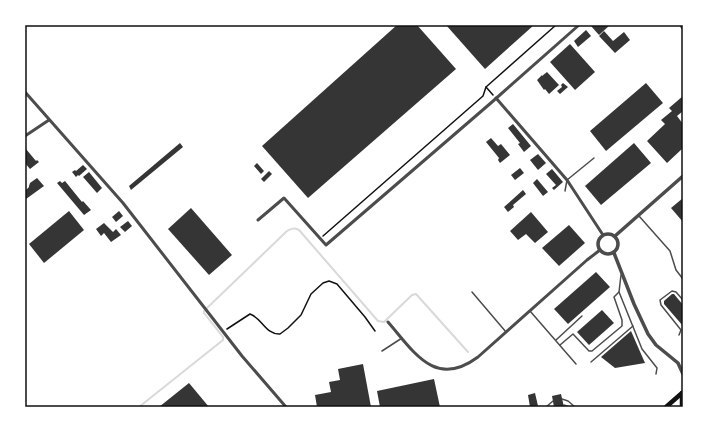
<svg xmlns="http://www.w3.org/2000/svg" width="708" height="432" viewBox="0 0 708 432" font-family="Georgia,serif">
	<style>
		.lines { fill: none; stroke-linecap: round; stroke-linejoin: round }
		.stream { stroke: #d9d9d9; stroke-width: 2 }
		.building { fill: #353535 }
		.path { stroke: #111; stroke-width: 1.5 }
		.service { stroke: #4c4c4c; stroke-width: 1.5 }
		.minor { stroke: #4c4c4c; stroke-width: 3 }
		.tertiary { stroke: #4c4c4c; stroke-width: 3.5 }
		.primary { stroke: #111; stroke-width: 4.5 }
		.neatline { fill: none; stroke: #111; stroke-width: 1.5 }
	</style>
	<rect width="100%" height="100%" fill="#fff"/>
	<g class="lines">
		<!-- stream -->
		<g class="stream">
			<path d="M207 308 287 231C292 228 294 228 299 230L378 321 384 322 412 295 416 294 468 352"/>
			<polyline points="139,407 223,340 223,337 204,313 204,311"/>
		</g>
	</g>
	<!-- building -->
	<g class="building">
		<polygon points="397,25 417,25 456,69 308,198 262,146"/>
		<polygon points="446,25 534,25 485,69"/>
		<polygon points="592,25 610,25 599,35 591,26"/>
		<polygon points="586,30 591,36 578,47 574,41"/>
		<polygon points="604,31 613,41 624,32 630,40 615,53 599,36"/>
		<polygon points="570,44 595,72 575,90 550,62"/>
		<polygon points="547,72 559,85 549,94 545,89 544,90 537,80 542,75 542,76"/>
		<polygon points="563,83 568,87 560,94 557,91 562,87 561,85"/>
		<polygon points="646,83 663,103 606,151 590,131"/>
		<polygon points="683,96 683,111 677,116 683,124 683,148 667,163 647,141 665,124 661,120 672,111 669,108"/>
		<polygon points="513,124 531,146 524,152 518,144 520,143 508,128"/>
		<polygon points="491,138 498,146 501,144 510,155 500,163 498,160 499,158 486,142"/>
		<polygon points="180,143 183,147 131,190 129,186"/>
		<polygon points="634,143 651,163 601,205 585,186"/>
		<polygon points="26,149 36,161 37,160 39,162 30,169 25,163 25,150"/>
		<polygon points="538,154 546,163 538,170 530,160"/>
		<polygon points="257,163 264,171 261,174 254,166"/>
		<polygon points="83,165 87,169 79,176 78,175 76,177 72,172 75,170 76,171"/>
		<polygon points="520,168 524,173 515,180 511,175"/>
		<polygon points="552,169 563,182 554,190 552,188 556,185 546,174"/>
		<polygon points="269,171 272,174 264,182 261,179"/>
		<polygon points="89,172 102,188 97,193 83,177"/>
		<polygon points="37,178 44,186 26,199 25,197 25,191 29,187 29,186 30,183"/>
		<polygon points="537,179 548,192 543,196 533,183"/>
		<polygon points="60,181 62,183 65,181 82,202 83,201 91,210 84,215 57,183"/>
		<polygon points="523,190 526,194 513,205 514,207 508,212 504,207"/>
		<polygon points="683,198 683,222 671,208"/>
		<polygon points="191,208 232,255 209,275 168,229"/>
		<polygon points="69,211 84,230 44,263 29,244"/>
		<polygon points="119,211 123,216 116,222 112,217"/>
		<polygon points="531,212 548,232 535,243 526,234 518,240 510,231"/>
		<polygon points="128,221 132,226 125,232 120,227"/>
		<polygon points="104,223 113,232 116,229 121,235 111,242 104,233 101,236 96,229"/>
		<polygon points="569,225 585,243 559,266 542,248"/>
		<polygon points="596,272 610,287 568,324 554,309"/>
		<polygon points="672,294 674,294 683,305 683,326 664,304 664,301"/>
		<polygon points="602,310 614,323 589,345 577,332"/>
		<polygon points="631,331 645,363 615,368 601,357"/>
		<polygon points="363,364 371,407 317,407 315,395 331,392 329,382 340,380 338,369"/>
		<polygon points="434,379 440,407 380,407 377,391"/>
		<polygon points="189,383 209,407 159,407"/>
		<polygon points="535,393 538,406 530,407 528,395"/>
		<polygon points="561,394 564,407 554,407 552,396"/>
	</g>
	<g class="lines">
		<!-- path -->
		<g class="path">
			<polyline points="493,95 486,87 556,25"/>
			<polyline points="323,236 483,96 486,87"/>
			<path d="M227 329 250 314C262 318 266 335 280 334L288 328 301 315 311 294 323 283 329 281 337 284 365 317 375 331"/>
		</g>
		<!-- service -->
		<g class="service">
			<polyline points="565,191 567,180 594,158"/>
			<polyline points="639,216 670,251 676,270 683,279"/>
			<polyline points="621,275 619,292 642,349 657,368 656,374"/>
			<polyline points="472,292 506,332"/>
			<polyline points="530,311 576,364"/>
			<polyline points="679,335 681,330 661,305 660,300 672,291 676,292 683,300"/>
			<polyline points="556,340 582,316"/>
			<polyline points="560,345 573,334 589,351 592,351 622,326 622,320 614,297 619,292"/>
			<polyline points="382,351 402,338"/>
			<polyline points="591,362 633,326"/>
			<polyline points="562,399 568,401 575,407"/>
			<polyline points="564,405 569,407"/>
			<polyline points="546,407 553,401"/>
			<polyline points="553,407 554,407"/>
		</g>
		<!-- minor -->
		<g class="minor">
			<polyline points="25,92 123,203 242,356 286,407"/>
			<polyline points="496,98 567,180 603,235"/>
			<polyline points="25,136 49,120"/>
			<polyline points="258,220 284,198 326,245 492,102 579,25"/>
			<path d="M388 322C414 352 435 389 478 357L587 260 600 250"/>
		</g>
		<!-- tertiary -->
		<g class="tertiary">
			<polyline points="681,25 683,28"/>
			<circle cx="608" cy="244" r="10"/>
			<polyline points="615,236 683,176"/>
			<polyline points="614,253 634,304 648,334 656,345 678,363 683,374"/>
		</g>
		<!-- primary -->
		<g class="primary">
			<polyline points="666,407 682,393"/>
			<polyline points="682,407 682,393"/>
		</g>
	</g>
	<!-- border -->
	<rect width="708" height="432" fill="none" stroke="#ffffff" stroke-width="52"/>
	<rect x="26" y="26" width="656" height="380" class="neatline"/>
</svg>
